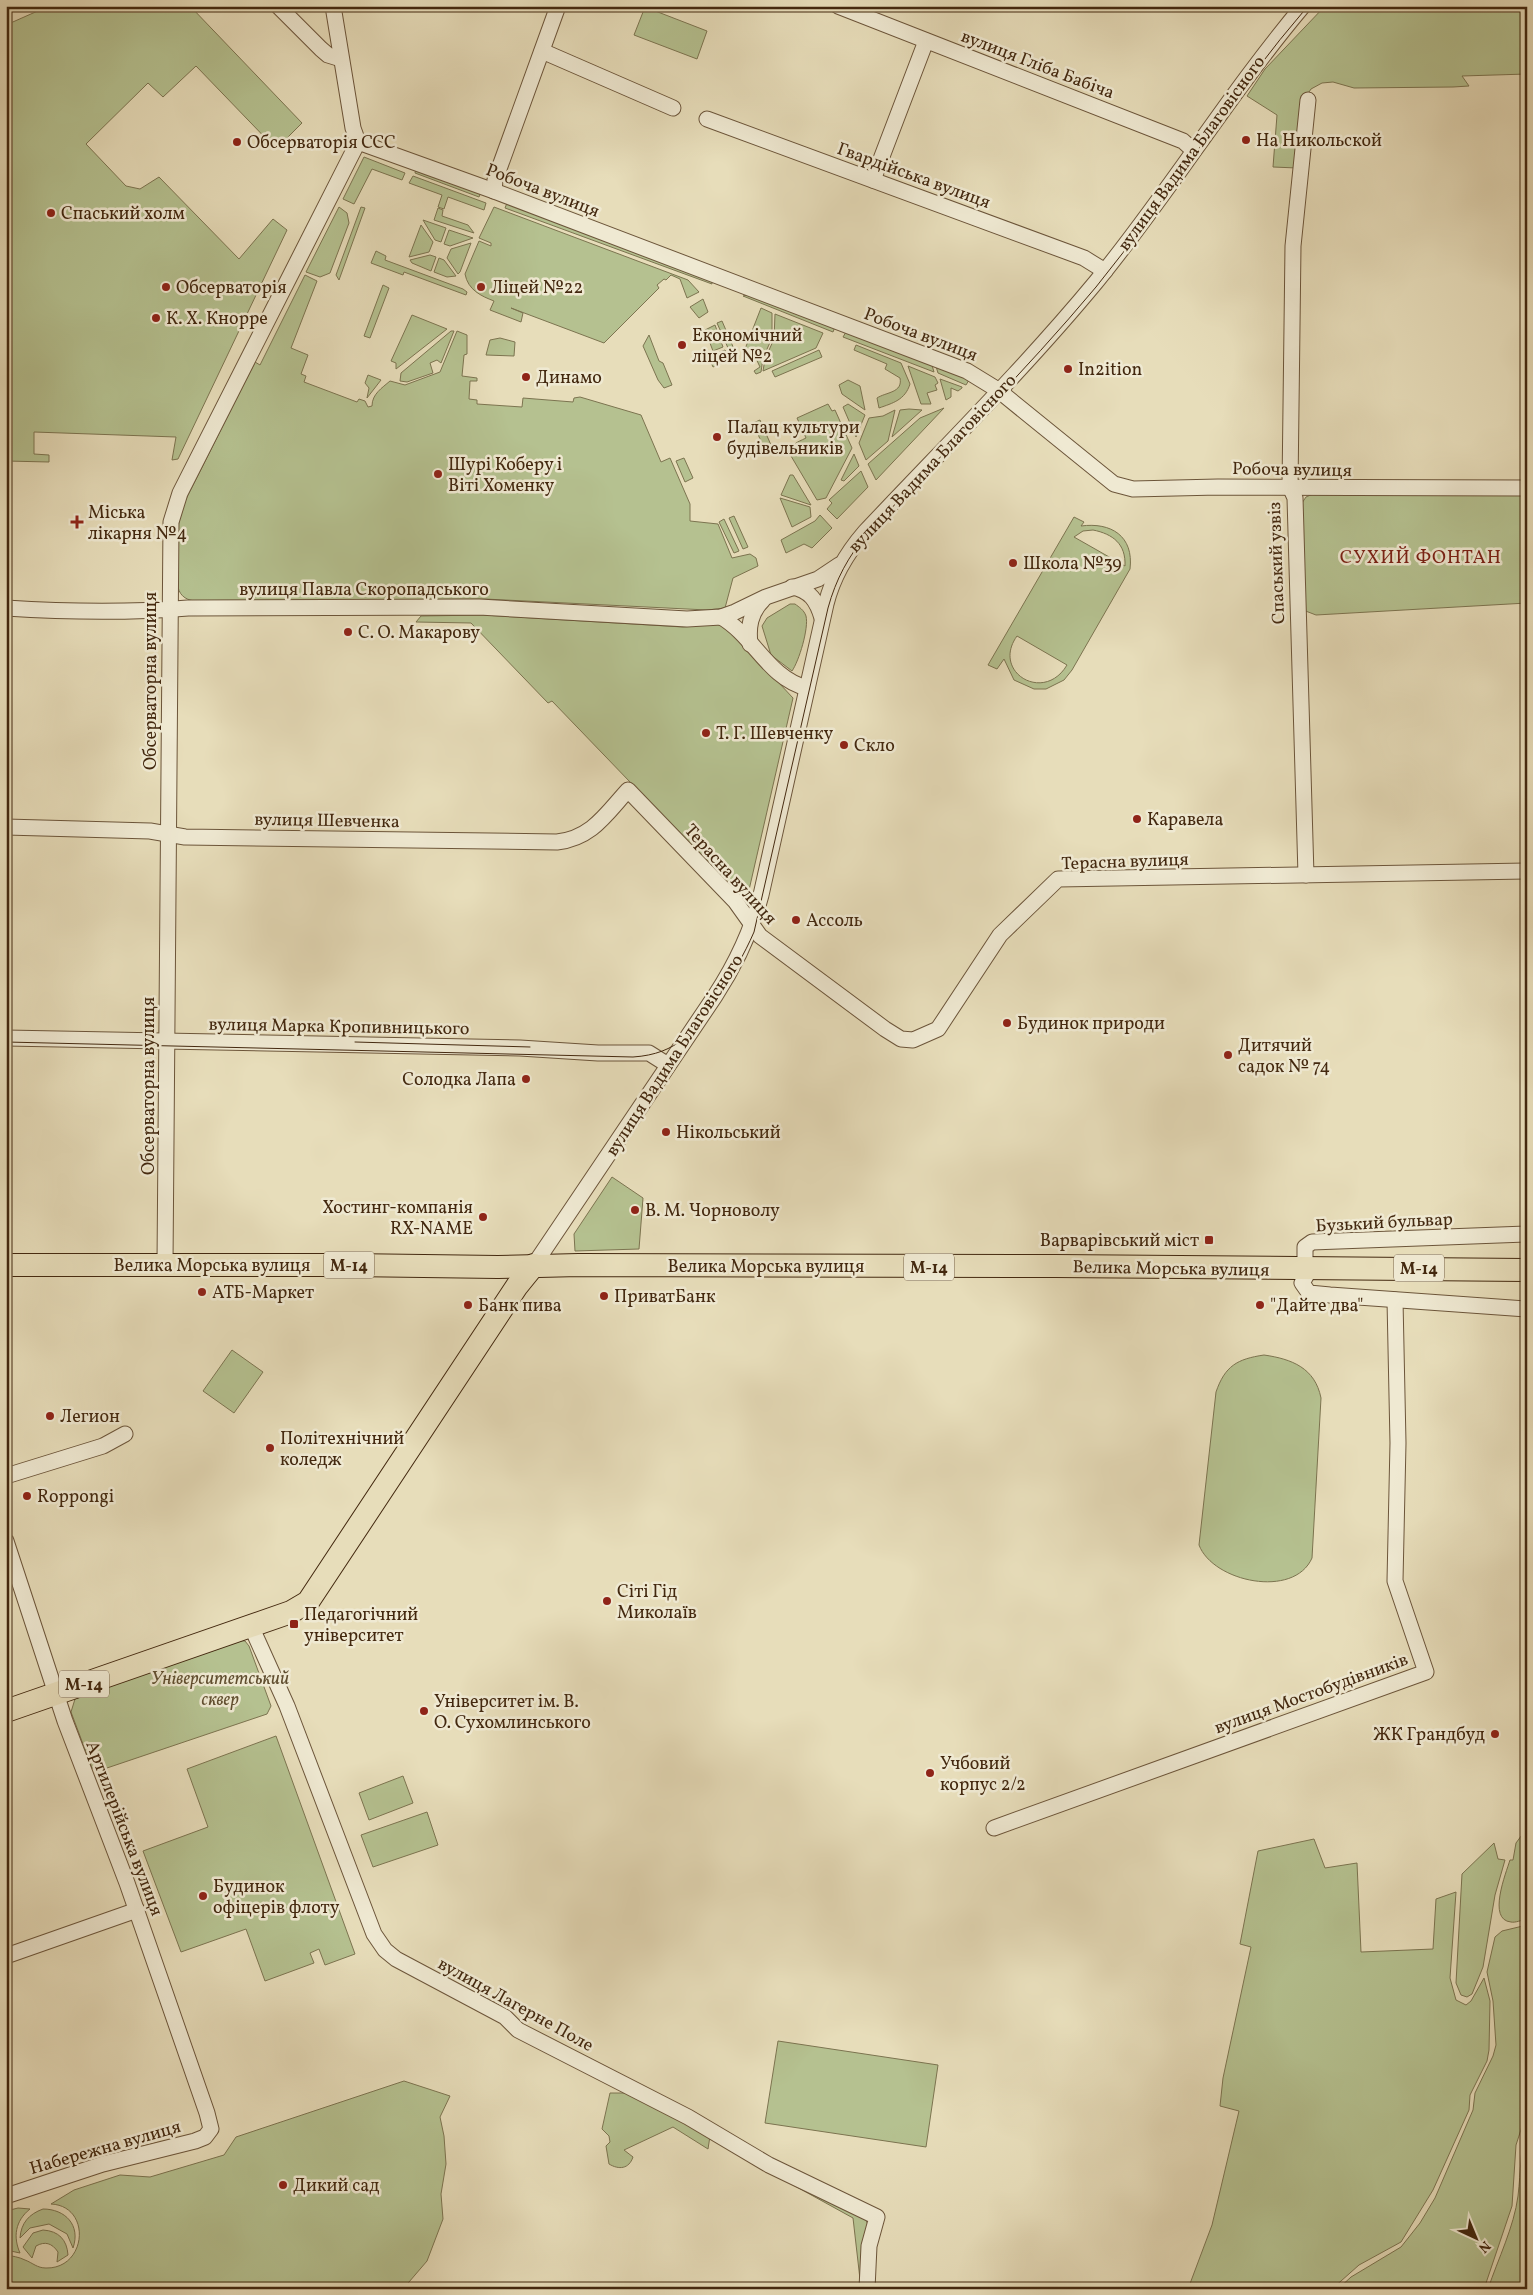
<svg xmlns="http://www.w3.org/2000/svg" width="1533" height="2295" viewBox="0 0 1533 2295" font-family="Vollkorn,serif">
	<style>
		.green { fill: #b5c190; stroke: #7c7450; fill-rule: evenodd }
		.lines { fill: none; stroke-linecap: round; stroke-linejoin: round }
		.minor-casing { stroke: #6c553a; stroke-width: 17 }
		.highway-casing { stroke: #43280f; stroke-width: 24 }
		.minor { stroke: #efe9d2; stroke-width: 15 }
		.highway { stroke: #e7ddba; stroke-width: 22 }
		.tram { stroke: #43280f; stroke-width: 1 }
		.poi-dot { fill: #8f2418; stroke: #efe9d2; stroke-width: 2 }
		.labels { text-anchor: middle; stroke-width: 5; stroke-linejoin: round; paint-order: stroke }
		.shield { fill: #efe9d2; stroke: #77624a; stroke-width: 1 }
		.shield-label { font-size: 16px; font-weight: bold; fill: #43280f }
		.street-label { font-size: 18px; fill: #43280f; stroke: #efe9d2 }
		.poi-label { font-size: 18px; fill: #43280f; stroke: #efe9d2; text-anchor: start }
		.park-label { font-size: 18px; font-style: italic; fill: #604e2f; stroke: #efe9d2 }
		.neighbourhood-label { font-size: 19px; letter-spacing: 1px; fill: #7a1f14; stroke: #efe9d2 }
	</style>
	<rect width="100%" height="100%" fill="#e7ddba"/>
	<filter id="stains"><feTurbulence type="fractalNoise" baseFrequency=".004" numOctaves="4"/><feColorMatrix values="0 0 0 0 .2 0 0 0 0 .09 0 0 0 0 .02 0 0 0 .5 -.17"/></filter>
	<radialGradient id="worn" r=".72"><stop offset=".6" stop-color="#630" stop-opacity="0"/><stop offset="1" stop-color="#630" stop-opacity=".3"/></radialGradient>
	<!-- green -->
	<g class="green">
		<polygon points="49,6 190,6 302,123 276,149 196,66 163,97 148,83 86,144 126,186 140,189 159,177 239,259 273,219 287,230 178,459 172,460 176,437 34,432 34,454 49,455 49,462 6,461 6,25"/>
		<polygon points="1325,6 1527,6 1527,74 1462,76 1469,86 1453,87 1354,88 1333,82 1322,83 1311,89 1305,98 1297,168 1273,167 1277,115 1247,96 1265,69"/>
		<polygon points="645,7 707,31 697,59 634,35"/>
		<polygon points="364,157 405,173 402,180 372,169 354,204 343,199"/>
		<polygon points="416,168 481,192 479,197 415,173"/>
		<polygon points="413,176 486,203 484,210 448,197 444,209 438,207 442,195 409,183"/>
		<polygon points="507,203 712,280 712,284 505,208"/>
		<polygon points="339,207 347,213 349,223 330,273 320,277 306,272"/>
		<polygon points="361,207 365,208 339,280 336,275"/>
		<path d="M494 207 688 280 699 292 687 298 680 279 671 275 666 280 664 279 657 285 659 288 604 343 511 308 523 313 521 322 490 310 494 301C481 296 468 290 465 274L479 241 491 246V243L479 238Z"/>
		<polygon points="438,208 443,210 442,216 468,225 474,233 434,220"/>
		<polygon points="423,220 446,228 441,242 435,240"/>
		<polygon points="421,225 433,242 429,252 409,257"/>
		<polygon points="449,230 473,238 450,246 444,244"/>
		<polygon points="471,243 460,272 458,274 447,258 451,249"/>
		<polygon points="376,251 386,256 385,260 463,289 467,292 466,295 404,272 403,275 371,263"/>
		<polygon points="430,255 436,257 431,271 412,263 410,260"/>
		<polygon points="439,258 444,260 456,276 447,277 434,272"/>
		<path d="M305 275 317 281 291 348 308 355 301 374 306 376 304 382 357 402 359 399 365 401 368 407 372 406C372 394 382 388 390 381L405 385 440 372 457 331 467 335V354L464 355 462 376 477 378V381H470L469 399 477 400V404L522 407 523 398 573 402 574 398 580 397 641 415 661 462 670 458 690 504V521L718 524 732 558 750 554 756 558 758 566 733 578 725 608 707 610 485 599 198 601C188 601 180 597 178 587V528L181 509 255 362 260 365Z"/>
		<polygon points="383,285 389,288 370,338 364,336"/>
		<polygon points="751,294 835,327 833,332 743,296"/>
		<polygon points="703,299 708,312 699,318 690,307"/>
		<polygon points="761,308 772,313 772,338 763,358 761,372 756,374 754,371 760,367 753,352 746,352 745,349"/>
		<polygon points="775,314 823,333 816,348 763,371 765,359 774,339"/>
		<polygon points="412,315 447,329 396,369 396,363 391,361"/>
		<polygon points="722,321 734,349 732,357 717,323"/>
		<polygon points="715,325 723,347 713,351 705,330"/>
		<polygon points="451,331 454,331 441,363 437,360 430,363 433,373 407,382 400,381 401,373"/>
		<polygon points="846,332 931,362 934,372 843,337"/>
		<polygon points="649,335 659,361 663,363 672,385 664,388 658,380 643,346"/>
		<polygon points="500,338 515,342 514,356 486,355 490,340"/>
		<path d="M856 345 901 363 910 384C905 400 893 403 879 408L877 398C886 392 903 393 900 378L885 369 887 364 854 350Z"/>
		<polygon points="725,350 729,359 713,367 710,360 716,357 715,354"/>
		<polygon points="819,350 822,357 775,377 772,371"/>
		<polygon points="935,363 969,380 966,385 938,373"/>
		<polygon points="908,366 935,377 938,383 935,385 937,390 927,393 931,404 921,404"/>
		<polygon points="368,375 381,380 367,398 369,388 365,383"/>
		<polygon points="940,379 962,387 962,388 958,391 951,388 951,397 946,400"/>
		<polygon points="848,380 860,386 865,410 842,394 839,385"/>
		<path d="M828 404 832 411 835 410 852 448 826 498 817 500 791 456C791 443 796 443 806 438L797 418Z"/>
		<polygon points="848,404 865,415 856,437 843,407"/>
		<polygon points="944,408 876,480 868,464 920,418"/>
		<polygon points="909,409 922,410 892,437 900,410"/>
		<polygon points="895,410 888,441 866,460 859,443 869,418 883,416"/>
		<polygon points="760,420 771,445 764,448 753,423"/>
		<polygon points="854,454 859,466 844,481 841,480"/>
		<polygon points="684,458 693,478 685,482 676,461"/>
		<polygon points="861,471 868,487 837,519 827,509 832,503 829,500"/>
		<polygon points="790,475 793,475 811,505 781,495"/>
		<polygon points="1527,491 1527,603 1316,615 1303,610 1302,503 1306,497 1315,493"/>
		<polygon points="780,498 810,507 811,517 792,527"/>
		<polygon points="820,515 832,528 812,548 804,544 786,553 781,540 815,521"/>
		<polygon points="734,516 748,547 743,549 729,518"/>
		<path d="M1074 517 1084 522 1081 526C1111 522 1134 536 1130 569L1072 670 1064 680 1046 689H1034L1014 680 1004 659 997 669 988 665ZM1093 530C1113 534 1126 544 1125 566L1074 537 1083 531ZM1017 636 1067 665C1044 704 991 672 1017 636Z"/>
		<polygon points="724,519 739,551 734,553 719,522"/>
		<path d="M790 604H795C799 607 804 610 806 616 809 628 799 661 792 671L771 655 762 626 767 618Z"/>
		<polygon points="483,615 683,627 723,623 793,698 749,890 743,894 735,891 552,701 548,703 471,623 416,622 421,616"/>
		<polygon points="612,1177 643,1198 639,1249 575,1251 574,1234"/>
		<polygon points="232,1350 263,1372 234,1413 203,1391"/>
		<path d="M1264 1355C1292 1359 1315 1368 1321 1398L1312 1558C1294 1599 1213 1582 1199 1545L1216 1392C1225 1366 1237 1359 1264 1355Z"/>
		<polygon points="237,1640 245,1641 249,1646 271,1706 267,1714 104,1769 92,1768 71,1712 75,1699"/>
		<polygon points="276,1736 355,1954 325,1965 319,1949 310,1953 314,1963 265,1981 246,1929 181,1952 143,1851 208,1827 187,1769"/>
		<polygon points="403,1776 413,1803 369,1820 359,1793"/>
		<polygon points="427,1812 438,1845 373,1867 361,1835"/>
		<path d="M1527 1828V1919C1522 1920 1515 1923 1511 1922 1487 1920 1506 1873 1510 1860H1513L1516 1843Z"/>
		<polygon points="1314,1839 1325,1868 1357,1863 1361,1952 1433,1949 1436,1899 1456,1892 1450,1978 1456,2000 1466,2005 1471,2001 1484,1978 1490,2001 1489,2050 1487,2061 1470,2095 1469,2110 1433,2190 1401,2242 1359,2265 1332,2289 1188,2289 1212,2225 1239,2111 1220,2106 1223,2078 1251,1947 1240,1944 1258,1851"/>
		<polygon points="1494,1843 1498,1859 1505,1860 1495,1895 1483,1967 1472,1994 1467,1997 1461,1995 1456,1983 1462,1874"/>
		<polygon points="1527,1925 1527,2111 1516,2145 1512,2206 1484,2289 1338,2289 1351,2277 1401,2247 1420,2223 1435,2198 1473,2110 1475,2093 1493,2056 1496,2045 1493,2001 1487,1972 1495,1937 1502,1931"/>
		<polygon points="778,2041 938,2065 926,2147 765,2123"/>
		<path d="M404 2081 450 2096 440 2117 444 2136 446 2164 441 2194 443 2219 427 2261 403 2289H6V2255C12 2256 19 2257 25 2260 33 2263 37 2268 46 2268 87 2269 92 2206 51 2204L74 2190 120 2175 150 2177 224 2155 236 2137Z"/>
		<path d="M610 2093H629L710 2136 708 2149 673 2127 624 2150 633 2157C629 2169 619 2170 609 2164L606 2146 610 2142 609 2136 602 2129Z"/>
		<path d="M1527 2124V2289H1488C1498 2259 1514 2227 1518 2196 1521 2171 1520 2148 1527 2124Z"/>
		<polygon points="766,2170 866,2220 868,2225 861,2288 853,2218"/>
		<path d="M18 2208 30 2209C15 2221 13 2237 20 2253L6 2250V2211Z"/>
		<path d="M43 2209C65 2209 81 2225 73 2248L67 2234 49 2224 30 2228 20 2238C21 2223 29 2214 43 2209Z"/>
		<path d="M43 2230C59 2231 67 2240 68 2255L57 2262 58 2252C52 2243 45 2241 36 2246L32 2258 23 2247 33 2233Z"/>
	</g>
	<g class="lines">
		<!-- minor casing -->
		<g class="minor-casing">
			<g id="minor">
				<polyline points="278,6 321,49 328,55 341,59"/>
				<polyline points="333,6 353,128 358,142"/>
				<polyline points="838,6 1183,141 1193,150"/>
				<polyline points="542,51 673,108"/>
				<polyline points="707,119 1084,258 1105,271"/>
				<polyline points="358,142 494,191 967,371 998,390 1114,484 1133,489 1218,487 1527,488"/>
				<polyline points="873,180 926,41"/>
				<polyline points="494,191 495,180 558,6"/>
				<path d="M792 587C810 590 817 601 822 618"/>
				<path d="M6 608C67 612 127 613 188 608L479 607 687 619 721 617 735 612 766 597 818 579 839 565"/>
				<path d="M721 617C754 636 768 678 807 688"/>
				<path d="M750 644C748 627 750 613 763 600"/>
				<path d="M6 827 150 831 185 837 557 842C592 838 606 814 628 790L735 901 760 936 885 1029 901 1039 913 1040 938 1029 1000 935 1058 879 1527 871"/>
				<polyline points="1306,875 1295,498 1290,487 1293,246 1308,100"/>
				<polyline points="6,1038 520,1048 598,1053 649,1053 668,1065"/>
				<polyline points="1527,1234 1312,1242 1305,1247 1305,1260 1310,1269 1302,1283 1309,1293 1330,1295 1527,1309"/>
				<polyline points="165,1264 171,522 180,493 358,142"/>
				<path d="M534 1265 715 996C736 964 751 933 761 895L826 604C833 576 846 554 865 532 943 449 1024 369 1096 282 1169 193 1229 94 1303 6"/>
				<polyline points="6,1476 103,1446 125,1434"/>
				<polyline points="6,1541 65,1721 127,1883 207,2113 211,2129 205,2137 195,2141 103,2164 6,2196"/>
				<polyline points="251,1626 287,1706 374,1934 385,1950 396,1959 505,2017 518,2030 688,2117 769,2165 877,2217 869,2246 867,2289"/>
				<polyline points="994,1828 1426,1672 1395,1581 1398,1443 1395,1300"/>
				<polyline points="6,1956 137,1910"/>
			</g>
		</g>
		<!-- highway casing -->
		<g class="highway-casing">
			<g id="highway">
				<polyline points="6,1265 349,1265 498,1267 579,1265 1056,1266 1527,1270"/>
				<polyline points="6,1711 291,1612 308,1602 517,1286 534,1265"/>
			</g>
		</g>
		<!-- minor -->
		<use href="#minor" class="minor"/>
		<!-- highway -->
		<use href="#highway" class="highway"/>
		<!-- tram -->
		<g class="tram">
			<path d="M6 1042 633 1057C678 1054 695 1031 718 996 732 975 744 955 754 932L828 608C836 579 848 557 867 534 944 452 1024 373 1096 287 1170 196 1231 95 1308 6"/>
			<polyline points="355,1042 530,1047"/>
		</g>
	</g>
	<!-- markers -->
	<g class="poi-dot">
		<circle cx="1246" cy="140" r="5"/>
		<circle cx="237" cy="142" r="5"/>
		<circle cx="51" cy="213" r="5"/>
		<circle cx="166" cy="287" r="5"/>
		<circle cx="481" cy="287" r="5"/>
		<circle cx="156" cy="318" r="5"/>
		<circle cx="682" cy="345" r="5"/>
		<circle cx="1068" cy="369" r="5"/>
		<circle cx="526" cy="377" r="5"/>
		<circle cx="717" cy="437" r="5"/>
		<circle cx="438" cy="474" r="5"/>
		<path d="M74.5 514.5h5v5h5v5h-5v5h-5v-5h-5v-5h5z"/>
		<circle cx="1013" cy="563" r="5"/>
		<circle cx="348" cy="632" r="5"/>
		<circle cx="706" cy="733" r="5"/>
		<circle cx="844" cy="745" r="5"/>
		<circle cx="1137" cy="819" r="5"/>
		<circle cx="796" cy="920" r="5"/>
		<circle cx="1007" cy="1023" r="5"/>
		<circle cx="1228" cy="1055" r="5"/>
		<circle cx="526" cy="1079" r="5"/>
		<circle cx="666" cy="1132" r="5"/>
		<circle cx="635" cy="1210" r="5"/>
		<circle cx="483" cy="1217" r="5"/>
		<rect x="1204" y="1235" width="10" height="10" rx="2.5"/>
		<circle cx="202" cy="1292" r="5"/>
		<circle cx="604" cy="1296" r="5"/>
		<circle cx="468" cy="1305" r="5"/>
		<circle cx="1260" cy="1305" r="5"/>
		<circle cx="50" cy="1416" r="5"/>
		<circle cx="270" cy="1448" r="5"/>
		<circle cx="27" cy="1496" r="5"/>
		<circle cx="607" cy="1601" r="5"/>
		<rect x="289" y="1619" width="10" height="10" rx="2.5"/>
		<circle cx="424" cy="1711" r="5"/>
		<circle cx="1495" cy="1734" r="5"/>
		<circle cx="930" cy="1773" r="5"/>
		<circle cx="203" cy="1896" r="5"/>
		<circle cx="283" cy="2185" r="5"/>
	</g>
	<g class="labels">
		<!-- shield labels -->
		<g class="shield">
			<rect x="324" y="1251.5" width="50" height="27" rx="4"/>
			<rect x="904" y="1253.5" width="50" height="27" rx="4"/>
			<rect x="1394" y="1254.5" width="50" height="27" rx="4"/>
			<rect x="59" y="1670.5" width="50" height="27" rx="4"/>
		</g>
		<g class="shield-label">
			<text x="349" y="1271">М-14</text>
			<text x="929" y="1273">М-14</text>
			<text x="1419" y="1274">М-14</text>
			<text x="84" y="1690">М-14</text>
		</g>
		<!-- street labels -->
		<g class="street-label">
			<text transform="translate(1038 64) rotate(21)" y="6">вулиця Гліба Бабіча</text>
			<text transform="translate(1191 153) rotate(-54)" y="6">вулиця Вадима Благовісного</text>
			<text transform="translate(914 175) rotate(20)" y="6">Гвардійська вулиця</text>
			<text transform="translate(543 190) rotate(21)" y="6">Робоча вулиця</text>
			<text transform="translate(921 334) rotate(21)" y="6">Робоча вулиця</text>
			<text transform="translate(932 463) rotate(-47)" y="6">вулиця Вадима Благовісного</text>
			<text transform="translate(1292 469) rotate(1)" y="6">Робоча вулиця</text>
			<text transform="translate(1276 563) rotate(-92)" y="6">Спаський узвіз</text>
			<text x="364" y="595">вулиця Павла Скоропадського</text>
			<text transform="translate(150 681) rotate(-90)" y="6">Обсерваторна вулиця</text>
			<text transform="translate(327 820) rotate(1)" y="6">вулиця Шевченка</text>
			<text transform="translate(1125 861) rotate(-2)" y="6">Терасна вулиця</text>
			<text transform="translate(731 874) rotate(48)" y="6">Терасна вулиця</text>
			<text transform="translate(339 1026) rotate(1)" y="6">вулиця Марка Кропивницького</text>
			<text transform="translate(674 1055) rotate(-57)" y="6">вулиця Вадима Благовісного</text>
			<text transform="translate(148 1086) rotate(-90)" y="6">Обсерваторна вулиця</text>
			<text transform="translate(1384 1222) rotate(-3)" y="6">Бузький бульвар</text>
			<text x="212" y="1271">Велика Морська вулиця</text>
			<text x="766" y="1272">Велика Морська вулиця</text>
			<text transform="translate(1171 1268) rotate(1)" y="6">Велика Морська вулиця</text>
			<text transform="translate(1311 1693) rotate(-20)" y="6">вулиця Мостобудівників</text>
			<text transform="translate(125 1828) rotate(69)" y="6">Артилерійська вулиця</text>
			<text transform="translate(516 2004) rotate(29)" y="6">вулиця Лагерне Поле</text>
			<text transform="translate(105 2147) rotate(-16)" y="6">Набережна вулиця</text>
		</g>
		<!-- poi labels -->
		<g class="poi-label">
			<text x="1256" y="146">На Никольской</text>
			<text x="247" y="148">Обсерваторія ССС</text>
			<text x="61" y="219">Спаський холм</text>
			<text x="176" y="293">Обсерваторія</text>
			<text x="491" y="293">Ліцей №22</text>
			<text x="166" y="324">К. Х. Кнорре</text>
			<text x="692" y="341">Економічний<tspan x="692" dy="21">ліцей №2</tspan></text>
			<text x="1078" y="375">In2ition</text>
			<text x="536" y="383">Динамо</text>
			<text x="727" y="433">Палац культури<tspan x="727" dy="21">будівельників</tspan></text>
			<text x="448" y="470">Шурі Коберу і<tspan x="448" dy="21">Віті Хоменку</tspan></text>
			<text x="88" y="518">Міська<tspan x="88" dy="21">лікарня №4</tspan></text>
			<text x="1023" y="569">Школа №39</text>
			<text x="358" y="638">С. О. Макарову</text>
			<text x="716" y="739">Т. Г. Шевченку</text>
			<text x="854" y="751">Скло</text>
			<text x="1147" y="825">Каравела</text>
			<text x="806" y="926">Ассоль</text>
			<text x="1017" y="1029">Будинок природи</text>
			<text x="1238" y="1051">Дитячий<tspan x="1238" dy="21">садок № 74</tspan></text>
			<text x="516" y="1085" text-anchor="end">Солодка Лапа</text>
			<text x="676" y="1138">Нікольський</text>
			<text x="473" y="1213" text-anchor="end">Хостинг-компанія<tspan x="473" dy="21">RX-NAME</tspan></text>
			<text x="645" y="1216">В. М. Чорноволу</text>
			<text x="1199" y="1246" text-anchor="end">Варварівський міст</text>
			<text x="212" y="1298">АТБ-Маркет</text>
			<text x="614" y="1302">ПриватБанк</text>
			<text x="478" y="1311">Банк пива</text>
			<text x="1270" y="1311">"Дайте два"</text>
			<text x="60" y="1422">Легион</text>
			<text x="280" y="1444">Політехнічний<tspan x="280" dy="21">коледж</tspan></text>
			<text x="37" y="1502">Roppongi</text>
			<text x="617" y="1597">Сіті Гід<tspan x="617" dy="21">Миколаїв</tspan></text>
			<text x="304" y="1620">Педагогічний<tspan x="304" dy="21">університет</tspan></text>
			<text x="434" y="1707">Університет ім. В.<tspan x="434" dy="21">О. Сухомлинського</tspan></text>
			<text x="1485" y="1740" text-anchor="end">ЖК Грандбуд</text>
			<text x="940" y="1769">Учбовий<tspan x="940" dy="21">корпус 2/2</tspan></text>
			<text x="213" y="1892">Будинок<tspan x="213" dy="21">офіцерів флоту</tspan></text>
			<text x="293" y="2191">Дикий сад</text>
		</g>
		<!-- park labels -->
		<g class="park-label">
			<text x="220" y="1684">Університетський<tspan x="220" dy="21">сквер</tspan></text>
		</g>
		<!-- neighbourhood labels -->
		<g class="neighbourhood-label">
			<text x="1421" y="563">СУХИЙ ФОНТАН</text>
		</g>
	</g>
	<!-- margin -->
	<rect width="1533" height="2295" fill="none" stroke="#e7ddba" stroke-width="25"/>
	<rect x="8" y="8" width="1518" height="2280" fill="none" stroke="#43280f" stroke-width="2.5"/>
	<rect x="12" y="12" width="1508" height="2270" fill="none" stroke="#43280f"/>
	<!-- north arrow -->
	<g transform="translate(1476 2238) rotate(136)" stroke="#efe9d2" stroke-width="4" paint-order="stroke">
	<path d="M0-4L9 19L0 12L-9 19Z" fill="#43280f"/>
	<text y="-8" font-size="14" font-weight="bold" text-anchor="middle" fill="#43280f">N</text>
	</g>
	<rect width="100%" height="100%" filter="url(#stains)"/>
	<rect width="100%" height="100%" fill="url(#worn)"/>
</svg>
